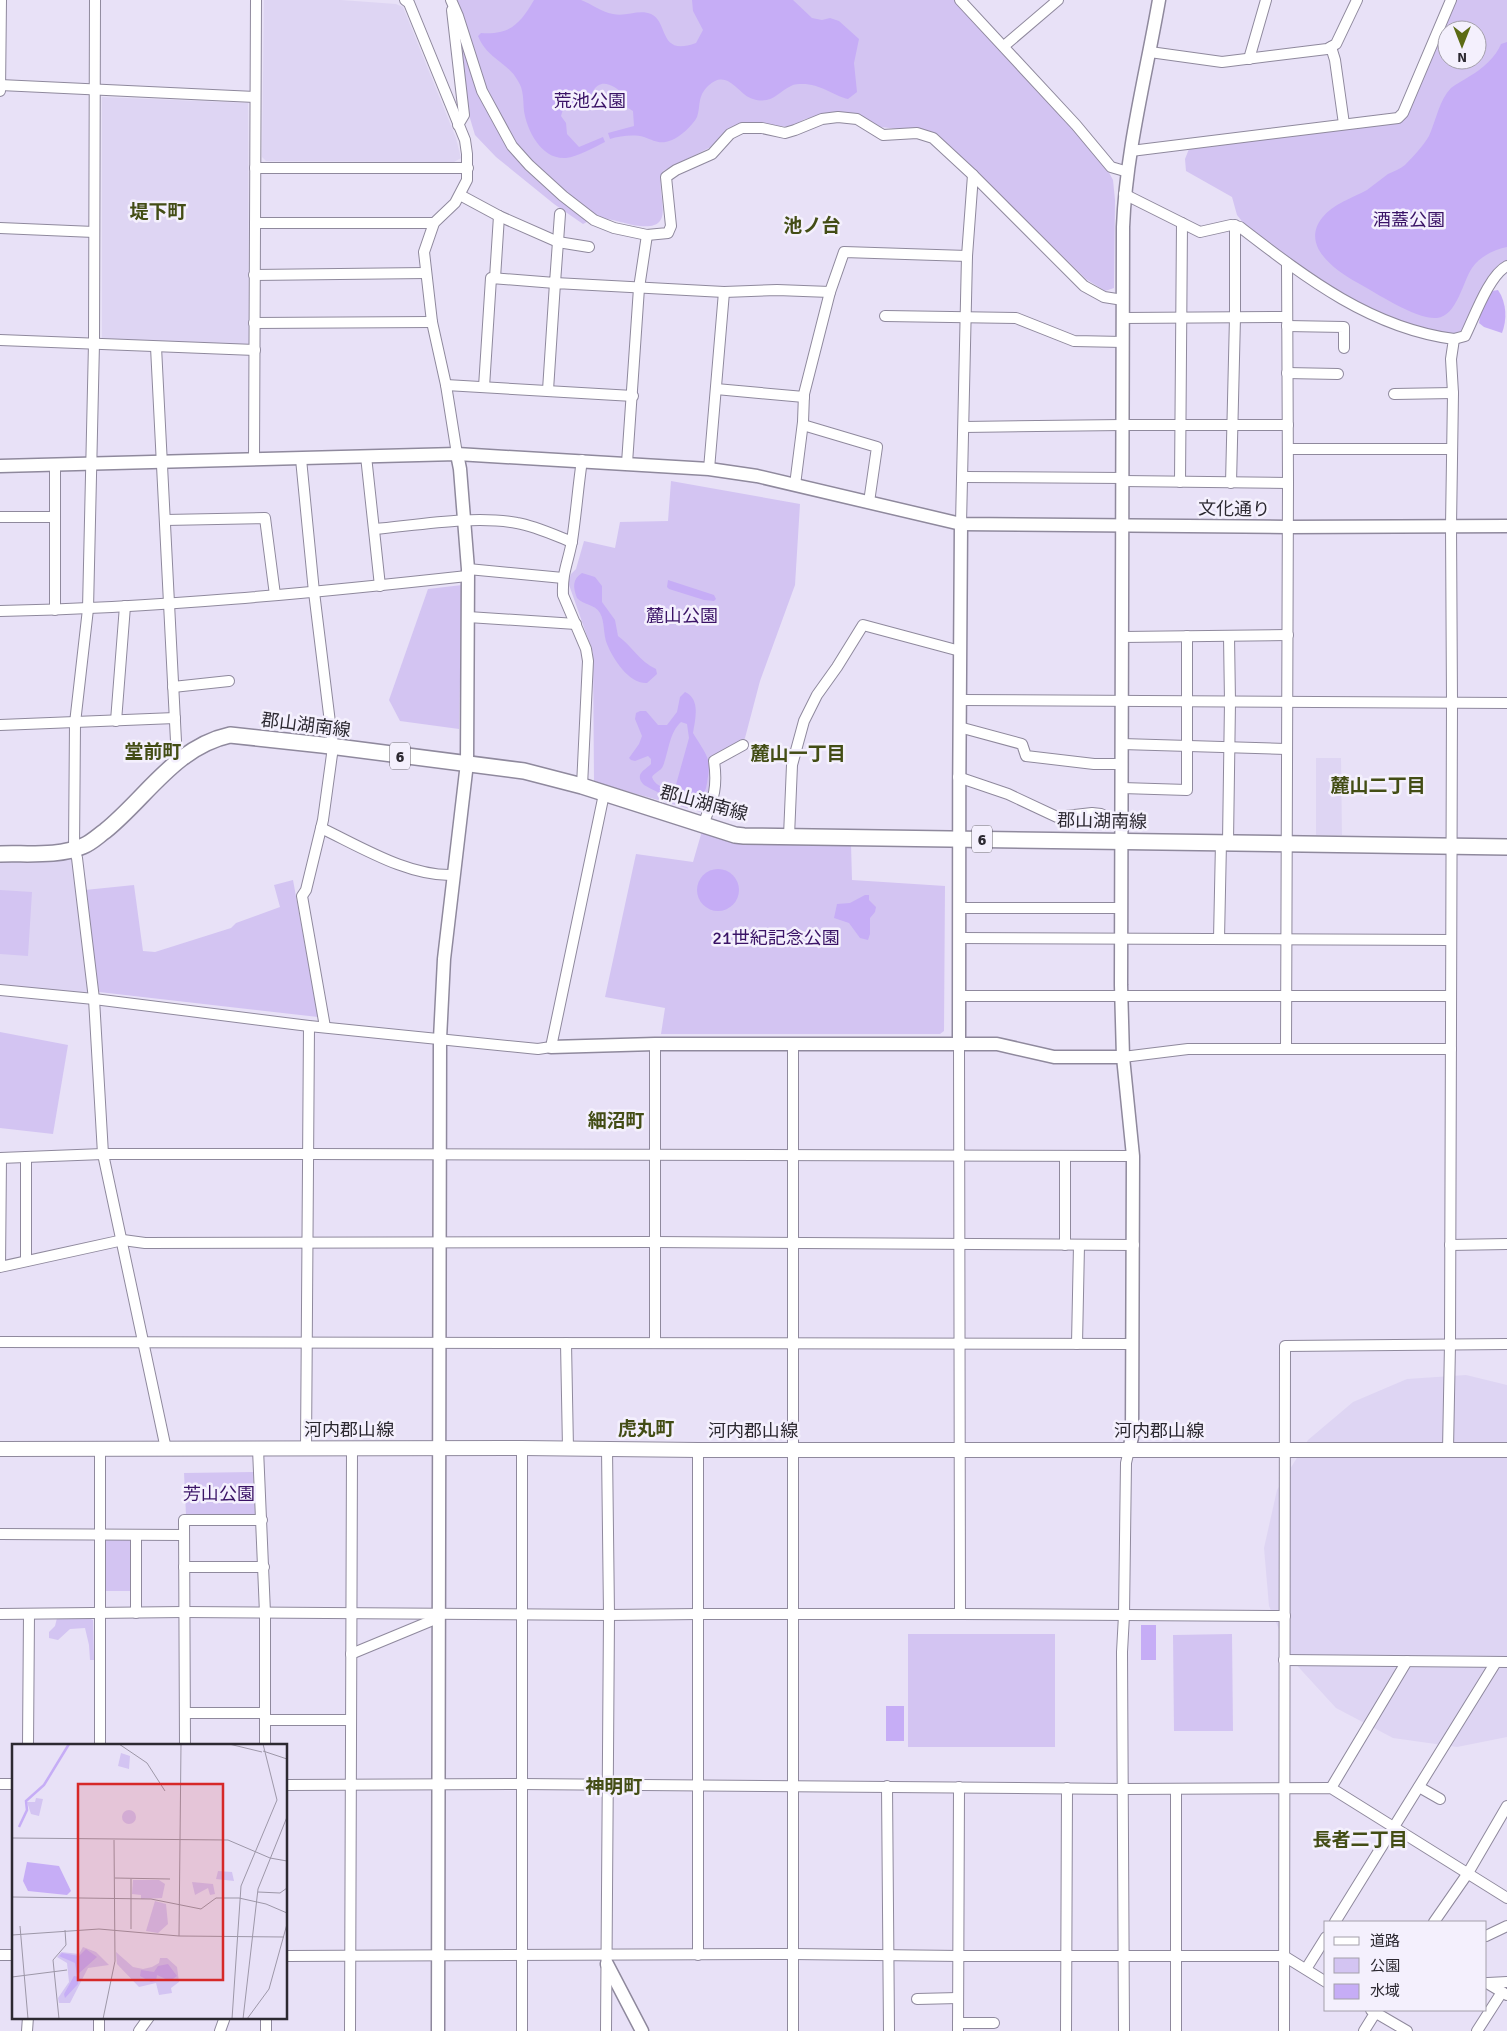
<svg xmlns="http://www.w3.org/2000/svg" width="1507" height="2031" viewBox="0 0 1507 2031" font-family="Signika,'Noto Sans JP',sans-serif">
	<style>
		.built { fill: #ded5f3 }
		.green { fill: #d3c4f2; fill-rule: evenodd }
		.water { fill: #c6adf6; fill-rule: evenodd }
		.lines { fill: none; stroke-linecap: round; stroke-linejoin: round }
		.minor-casing { stroke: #8f899d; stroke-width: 12 }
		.tertiary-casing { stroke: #8f899d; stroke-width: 15 }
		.secondary-casing { stroke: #8f899d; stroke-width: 16 }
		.primary-casing { stroke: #8f899d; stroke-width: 18 }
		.minor { stroke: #fff; stroke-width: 10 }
		.tertiary { stroke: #fff; stroke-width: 12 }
		.secondary { stroke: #fff; stroke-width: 14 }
		.primary { stroke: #fff; stroke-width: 15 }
		.labels { text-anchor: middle; stroke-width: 5; stroke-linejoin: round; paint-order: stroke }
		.shield { fill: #f4f0fd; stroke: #68656e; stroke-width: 1 }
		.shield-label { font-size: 16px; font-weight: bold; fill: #2c2931 }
		.park-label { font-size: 18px; fill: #3a1366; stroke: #f4f0fd }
		.street-label { font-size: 18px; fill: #2c2931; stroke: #f4f0fd }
		.neighbourhood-label { font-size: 19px; font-weight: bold; fill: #434d15; stroke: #f4f0fd }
		.inset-river { fill: none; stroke: #c6adf6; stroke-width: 2.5 }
		.inset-road { fill: none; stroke: #9d97a8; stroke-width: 1 }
		.view { fill: #d62828; fill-opacity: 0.15; stroke: #d62828; stroke-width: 2.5 }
		.inset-edge { fill: none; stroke: #2c2931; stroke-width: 2.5 }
	</style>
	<rect width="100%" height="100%" fill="#e8e1f7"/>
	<!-- built -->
	<g class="built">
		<polygon points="264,0 341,0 396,4 403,7 456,138 461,158 454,162 266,161 262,157"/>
		<polygon points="102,97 248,103 249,345 102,339"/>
		<polygon points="1316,758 1341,758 1342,835 1316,835"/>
		<polygon points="72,858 88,993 0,986 0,861"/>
		<polygon points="1466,1375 1507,1385 1507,1737 1457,1747 1393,1738 1336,1708 1292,1660 1269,1606 1264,1548 1277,1490 1308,1440 1353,1402 1407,1379"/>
	</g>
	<!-- green -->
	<g class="green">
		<path d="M454 0H954L1047 100 1106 167 1113 180 1115 200 1114 288 1105 291 1086 279 998 193 931 132 880 127 858 116 835 113 805 119 790 127 757 124 663 171C653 192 680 230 640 226 628 225 607 217 598 218 593 218 587 222 583 224L554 204 496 157 475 135 469 115 453 17Z"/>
		<path d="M1456 0H1507V262L1499 264 1461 331 1452 334 1424 330 1384 317 1319 282 1248 229 1237 215 1232 197 1186 171 1185 159 1189 149 1396 123 1406 116ZM1447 30H1477V60H1447Z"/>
		<polygon points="671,481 800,504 795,585 760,681 745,738 742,742 711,761 713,780 704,813 594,782 593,653 568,582 571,574 576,569 584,541 615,548 620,522 668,521"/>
		<polygon points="462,585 459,729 400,721 389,700 428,589"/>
		<polygon points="702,831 851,844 852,880 945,886 944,1031 940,1034 661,1034 665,1008 605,997 636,854 693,862"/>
		<polygon points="293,880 318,1017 99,992 85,890 134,885 143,951 155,952 231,928 236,923 280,907 274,885"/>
		<polygon points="0,890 32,892 28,956 0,954"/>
		<polygon points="0,1032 68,1045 53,1134 0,1128"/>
		<polygon points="253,1472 255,1515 186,1515 184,1473"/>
		<polygon points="130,1538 133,1541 132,1591 104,1591 103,1539"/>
		<polygon points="57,1618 89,1618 93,1620 94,1660 90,1660 89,1645 85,1628 70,1629 58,1640 49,1638 49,1632 55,1626"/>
		<rect x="908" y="1634" width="147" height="113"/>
		<polygon points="1232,1634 1233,1731 1174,1731 1173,1635"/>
	</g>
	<!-- water -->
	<g class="water">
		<path d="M534 0C547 0 570 0 581 0 592 4 601 12 613 14 626 17 639 9 651 14 669 22 658 57 696 43L703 30 693 11 692 0H793L812 18 822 20 830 18 839 21 859 39 854 63 857 92 848 99C832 95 821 84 802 84 799 84 794 84 791 86 778 92 772 105 753 99 738 95 728 67 708 86 697 97 701 105 697 117 693 125 680 137 672 140 660 145 655 141 644 137 634 134 620 136 610 139L608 133 634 126 633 111 623 105V94C615 86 601 77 593 91 590 96 590 101 586 105L572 104 564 106 561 116 566 123 567 134 579 147 603 137 605 142C595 147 577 157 566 158 542 160 527 131 524 111 523 101 524 90 518 81 508 62 488 60 478 36L481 33C510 35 520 24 534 0Z"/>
		<path d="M1507 42V247C1495 249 1479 257 1472 268 1463 281 1457 316 1437 318 1417 320 1376 293 1358 283 1336 271 1300 246 1322 218 1333 204 1352 198 1367 190 1374 185 1381 179 1388 174 1394 171 1400 169 1405 165 1413 157 1423 146 1429 136 1436 121 1439 100 1451 88 1456 84 1464 80 1470 76 1482 69 1496 57 1501 44Z"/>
		<path d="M1498 290C1507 303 1507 320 1502 333L1484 327 1479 323 1481 311 1492 291Z"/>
		<path d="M582 573 595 577 602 586V602L615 620 618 636C632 646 639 661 656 669L657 674 647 683C629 684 613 659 607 644 603 634 605 622 600 613 595 604 583 605 577 598 573 588 572 579 582 573Z"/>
		<polygon points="668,580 714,595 716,599 714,601 704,600 669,589 667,587"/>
		<path d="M685 692C701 699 695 720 693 733 698 742 705 750 708 760 710 767 708 776 707 783 703 817 660 794 644 785 634 774 644 771 651 764V759L648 756 635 761 631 760 629 758 639 744 642 736 635 719 636 713 640 711H646L658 725H667L677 712 680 697ZM681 722 687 724 689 738 677 781 675 788C666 790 655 786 652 777 655 772 661 771 663 766 669 751 669 733 681 722Z"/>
		<circle cx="718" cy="890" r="21"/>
		<polygon points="865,895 869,895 869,900 876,907 875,912 870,918 870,934 868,940 860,938 849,923 834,918 837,904 850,903"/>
		<rect x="1141" y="1625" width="15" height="35"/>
		<rect x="886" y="1706" width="18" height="35"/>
	</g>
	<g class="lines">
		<!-- minor casing -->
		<g class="minor-casing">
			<g id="minor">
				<polyline points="95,0 94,343 88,609 75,723 74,850 77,858 94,999 103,1154 166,1449"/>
				<polyline points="405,0 409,3 465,140 467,154 467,180 455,203 434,223 424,252 432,322 446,385 457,454"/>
				<polyline points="451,0 458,16 482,91 512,146 529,165 563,196 594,220 614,228 647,235 668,233 671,226 666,177 676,170 712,154 730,134 742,128 762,128 785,133 795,130 822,119 838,117 857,119 883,135 917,133 933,138 973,175 1084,286 1104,297 1123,300"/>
				<polyline points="960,0 1076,125 1111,167 1128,172"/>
				<polyline points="452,10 464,115 458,125"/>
				<polyline points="1004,46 1058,0"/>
				<polyline points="1331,47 1335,60 1344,124"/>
				<polyline points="1150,52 1222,62 1327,49 1336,44 1357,0"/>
				<polyline points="1249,59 1266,0"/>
				<polyline points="0,85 255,97"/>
				<polyline points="0,91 1,0"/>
				<polyline points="1131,151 1398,118 1403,113 1451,0"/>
				<polyline points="255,168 468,168"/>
				<path d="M1124 194 1200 232 1231 225 1240 227C1305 277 1370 328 1454 339L1451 359 1453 393 1451 526 1452 702 1450 1344 1448 1450"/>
				<polyline points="460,195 499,216 558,242 589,247"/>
				<polyline points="255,223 434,223"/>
				<polyline points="0,228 94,232"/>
				<polyline points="254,275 426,273"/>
				<polyline points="495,278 499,216"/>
				<polyline points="885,316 1016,318 1074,341 1123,342"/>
				<polyline points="1123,318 1287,317"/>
				<polyline points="254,323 432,322"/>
				<polyline points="1287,326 1344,327 1344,348"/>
				<path d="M1454 339 1465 336C1474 318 1489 275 1507 266"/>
				<polyline points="0,340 255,350"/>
				<polyline points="156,347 177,761"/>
				<polyline points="1287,373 1338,374"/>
				<polyline points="446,385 633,396"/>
				<polyline points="484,387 491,278 555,283 560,214"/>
				<polyline points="716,389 804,397"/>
				<polyline points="548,390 555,283 724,292 777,290 830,292"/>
				<polyline points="1394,394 1453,393"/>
				<polyline points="803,425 877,447 869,502"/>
				<polyline points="964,427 1122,425 1288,425"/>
				<polyline points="1288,449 1452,449"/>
				<polyline points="366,456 380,586"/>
				<polyline points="254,459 256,0"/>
				<polyline points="301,459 314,592 333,747 323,820 306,890 302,896 325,1027"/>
				<path d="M582 460C578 487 576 515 572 541 568 563 562 572 563 595L586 649 588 661 582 786"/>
				<polyline points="627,463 639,288 647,235"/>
				<polyline points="55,465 55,610"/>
				<polyline points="709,469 724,292"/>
				<polyline points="963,477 1123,478"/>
				<polyline points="1123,481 1288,483"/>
				<polyline points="1180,482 1182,223"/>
				<polyline points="1231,483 1235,317 1235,225"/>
				<polyline points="795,485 803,422 804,394 830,292 844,252 967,256"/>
				<polyline points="0,517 55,517"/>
				<polyline points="165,520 265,518 275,595"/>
				<polyline points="961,524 967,256 973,175"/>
				<path d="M375 529C418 525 475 515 517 523 535 526 554 535 572 542"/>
				<polyline points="468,569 563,578"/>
				<path d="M0 611C156 608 312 593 467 576"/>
				<polyline points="468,617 576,624"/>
				<polyline points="1123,637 1288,635"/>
				<polyline points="173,687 229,681"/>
				<polyline points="961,700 1507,703"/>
				<polyline points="116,721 125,606"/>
				<polyline points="0,725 175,718"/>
				<polyline points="959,727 1022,744 1026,756 1094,764 1122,764"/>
				<polyline points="1122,744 1286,749"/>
				<polyline points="958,777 1008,794 1057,817 1092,813 1101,814 1113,820 1122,820"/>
				<polyline points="1122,788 1187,790 1187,636"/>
				<path d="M703 825C713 799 718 789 714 761L743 745"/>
				<path d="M321 828C361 847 409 877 454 875"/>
				<polyline points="789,836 792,765 804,721 817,695 837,667 863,625 960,651"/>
				<polyline points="1228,842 1230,702 1229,636"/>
				<polyline points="959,908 1121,908"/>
				<polyline points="959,938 1451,940"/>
				<polyline points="1219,939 1221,842"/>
				<polyline points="0,990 94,999 309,1026 538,1049 551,1047 604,794"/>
				<polyline points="959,996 1451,996"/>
				<polyline points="655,1044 655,1343"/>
				<polyline points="959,1044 960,1614"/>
				<polyline points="1286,1048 1288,483 1287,263"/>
				<polyline points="1123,1057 1188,1049 1451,1049"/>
				<polyline points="1065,1156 1065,1245"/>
				<polyline points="0,1158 103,1154 308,1154 1133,1156"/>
				<polyline points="1,1158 0,1267 123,1240 145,1243 654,1242 1134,1245"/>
				<polyline points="1450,1245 1507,1244"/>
				<polyline points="26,1261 26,1157"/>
				<polyline points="0,1342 1133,1344"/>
				<polyline points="566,1343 568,1449"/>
				<polyline points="1077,1344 1079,1245"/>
				<polyline points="100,1448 100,1745"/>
				<polyline points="306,1448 309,1026"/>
				<polyline points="522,1448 522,2031"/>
				<polyline points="258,1449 265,1613 265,1745"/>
				<polyline points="0,1534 184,1535"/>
				<polyline points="136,1535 136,1613"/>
				<polyline points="184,1567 264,1567"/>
				<polyline points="0,1614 184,1612 609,1615 698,1614 960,1614 1285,1616"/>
				<polyline points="351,1654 438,1618"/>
				<polyline points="1284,1660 1507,1662"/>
				<polyline points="185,1713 265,1713"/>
				<polyline points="265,1720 351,1720"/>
				<polyline points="28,1745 29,1614"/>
				<polyline points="185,1745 184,1520 262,1520"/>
				<polyline points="0,1784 14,1784"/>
				<polyline points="286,1785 521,1784 1124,1789 1331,1788 1507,1898"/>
				<polyline points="887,1786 889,2031"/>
				<polyline points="1419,1787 1440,1799"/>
				<polyline points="1331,1788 1407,1661"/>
				<polyline points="1176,1789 1176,2031"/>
				<polyline points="1335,1922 1496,1662"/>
				<polyline points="1434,1922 1468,1873 1507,1806"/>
				<polyline points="1486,1936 1507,1926"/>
				<polyline points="0,1955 14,1955"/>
				<polyline points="698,1955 698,1450"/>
				<polyline points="286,1956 793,1954 959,1956 1284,1956 1326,1982"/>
				<polyline points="1306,1969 1326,1937"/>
				<polyline points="1487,1983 1507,1995"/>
				<polyline points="1488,1983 1507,1982"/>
				<polyline points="917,1999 958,1998"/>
				<polyline points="1371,2010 1407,2031"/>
				<polyline points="266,2017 266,2031"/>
				<polyline points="958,2023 994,2023"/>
				<polyline points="27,2031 28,2017"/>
				<polyline points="99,2031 99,2017"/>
				<polyline points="139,2031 149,2017"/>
				<polyline points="220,2031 225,2017"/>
				<polyline points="350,2031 352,1449"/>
				<polyline points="606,2031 609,1615 607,1449"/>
				<polyline points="793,2031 793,1044"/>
				<polyline points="958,2031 959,1787"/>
				<polyline points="1066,2031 1067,1788"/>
				<polyline points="1124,2031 1122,1652 1124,1615 1126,1463 1129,1450"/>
				<polyline points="1284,2031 1285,1346 1507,1344"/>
				<polyline points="1364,2031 1377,2010"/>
				<polyline points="1477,2031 1502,1992"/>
			</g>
		</g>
		<!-- tertiary casing -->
		<g class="tertiary-casing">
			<g id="tertiary">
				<polyline points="0,466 457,454 709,469 757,476 961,524 1288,527 1507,526"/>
				<path d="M959 1044C959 871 959 697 961 524"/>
				<polyline points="551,1047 655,1044 997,1044 1054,1057 1123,1057"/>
				<path d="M1129 1450 1132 1437 1133 1156 1123 1057 1121 985 1123 227C1126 151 1146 75 1159 0"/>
				<polyline points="607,1964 642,2031"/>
				<polyline points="438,2031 440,1039 444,959 467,763 468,569 460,469 457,454"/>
			</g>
		</g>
		<!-- secondary casing -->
		<g class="secondary-casing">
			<polyline id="secondary" points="0,1449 522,1448 698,1450 1507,1450"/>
		</g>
		<!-- primary casing -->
		<g class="primary-casing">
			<path id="primary" d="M0 854C26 853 59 857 83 846 91 843 98 836 105 831 146 798 175 747 230 735L322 745 524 771 582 786 735 835 744 836 1507 847"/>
		</g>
		<!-- minor -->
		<use href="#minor" class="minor"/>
		<!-- tertiary -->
		<use href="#tertiary" class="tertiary"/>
		<!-- secondary -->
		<use href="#secondary" class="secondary"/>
		<!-- primary -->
		<use href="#primary" class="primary"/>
	</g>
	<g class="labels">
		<!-- shield labels -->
		<g class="shield">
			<rect x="390" y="742.5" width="20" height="27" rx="4"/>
			<rect x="972" y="825.5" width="20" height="27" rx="4"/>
		</g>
		<g class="shield-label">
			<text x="400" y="762">6</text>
			<text x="982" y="845">6</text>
		</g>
		<!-- park labels -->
		<g class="park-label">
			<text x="590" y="107">荒池公園</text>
			<text x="1409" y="226">酒蓋公園</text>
			<text x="682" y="622">麓山公園</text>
			<text x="776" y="944">21世紀記念公園</text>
			<text x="219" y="1500">芳山公園</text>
		</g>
		<!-- street labels -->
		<g class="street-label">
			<text transform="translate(1234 509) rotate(1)" y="6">文化通り</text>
			<text transform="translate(306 725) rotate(7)" y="6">郡山湖南線</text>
			<text transform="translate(704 803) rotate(15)" y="6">郡山湖南線</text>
			<text transform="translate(1102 821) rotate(1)" y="6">郡山湖南線</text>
			<text x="349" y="1436">河内郡山線</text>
			<text x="753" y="1437">河内郡山線</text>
			<text x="1159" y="1437">河内郡山線</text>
		</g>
		<!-- neighbourhood labels -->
		<g class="neighbourhood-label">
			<text x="158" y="218">堤下町</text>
			<text x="812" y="232">池ノ台</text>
			<text x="153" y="758">堂前町</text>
			<text x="798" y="760">麓山一丁目</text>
			<text x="1378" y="792">麓山二丁目</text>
			<text x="616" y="1127">細沼町</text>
			<text x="646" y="1435">虎丸町</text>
			<text x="614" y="1793">神明町</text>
			<text x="1360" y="1846">長者二丁目</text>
		</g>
	</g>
	<!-- overview -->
	<g transform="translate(12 1744)">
		<rect width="275" height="275" fill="#e8e1f7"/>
		<path d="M109 9 118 12 117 25 106 22ZM24 54 31 55 27 72 19 70 15 58H23ZM110 73a7 7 0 1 1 14 0a7 7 0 1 1-14 0ZM206 127 220 128 222 137 204 135ZM121 136H147L153 140 150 154 129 155V151L120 150ZM180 138 201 140 203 150 198 151 196 144 183 151ZM143 157 154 160 156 180 146 189 134 187ZM71 203 84 208 97 221 76 224 58 259H47L46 254 57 238 55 219 45 213 49 208 67 210ZM104 208 121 223 131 225 140 223 147 219 148 214H155L165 223 167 238 159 244 160 249 147 251 144 239 127 243 105 220Z" fill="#d3c4f2"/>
		<path d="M15 118 47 122 59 147 55 151 16 147 11 137ZM74 205 85 213 65 231 63 219 47 212 50 209 67 212ZM156 220 165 232 158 237 145 231 144 237 139 238 128 232 129 226 142 228 146 222ZM62 232 67 233 66 240 53 254 52 250Z" fill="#c6adf6"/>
		<path class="inset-river" d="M7 83 15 66 14 57 32 41 57 0"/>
		<path class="inset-road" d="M107 0 135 19 153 47M217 0 250 8M251 7 275 15M0 94 216 96 258 114 275 117M103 134 158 135M246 148 268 149 275 144M0 153 139 155 189 165 204 154H227L254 160 275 169M8 182 16 275M119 185V135M0 191 87 185 167 192 272 193M167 192 169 0M0 233 55 226M47 275 41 216 54 201 53 186M91 275 103 217 102 96M220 275 229 142 265 56 251 0M231 275 246 145 275 73M235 275 257 245 275 180"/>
		<path class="view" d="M66 40H211V236H66Z"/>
		<rect width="275" height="275" class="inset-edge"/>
	</g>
	<!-- legend -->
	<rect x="1324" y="1921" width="162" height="90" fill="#f4f0fd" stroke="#a4a0ab"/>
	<rect x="1334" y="1937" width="25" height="8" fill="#ffffff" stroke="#a4a0ab"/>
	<text x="1370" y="1946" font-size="15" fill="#2c2931">道路</text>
	<rect x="1334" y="1958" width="25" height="15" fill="#d3c4f2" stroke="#a4a0ab"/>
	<text x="1370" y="1971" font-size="15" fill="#2c2931">公園</text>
	<rect x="1334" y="1984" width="25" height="15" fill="#c6adf6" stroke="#a4a0ab"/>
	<text x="1370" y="1996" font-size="15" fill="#2c2931">水域</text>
	<!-- north arrow -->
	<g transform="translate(1462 45) rotate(180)"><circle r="24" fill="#f4f0fd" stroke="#a4a0ab"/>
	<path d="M0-4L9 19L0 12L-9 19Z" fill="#5c6b14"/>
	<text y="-8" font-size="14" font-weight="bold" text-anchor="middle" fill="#2c2931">N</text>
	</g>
</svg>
